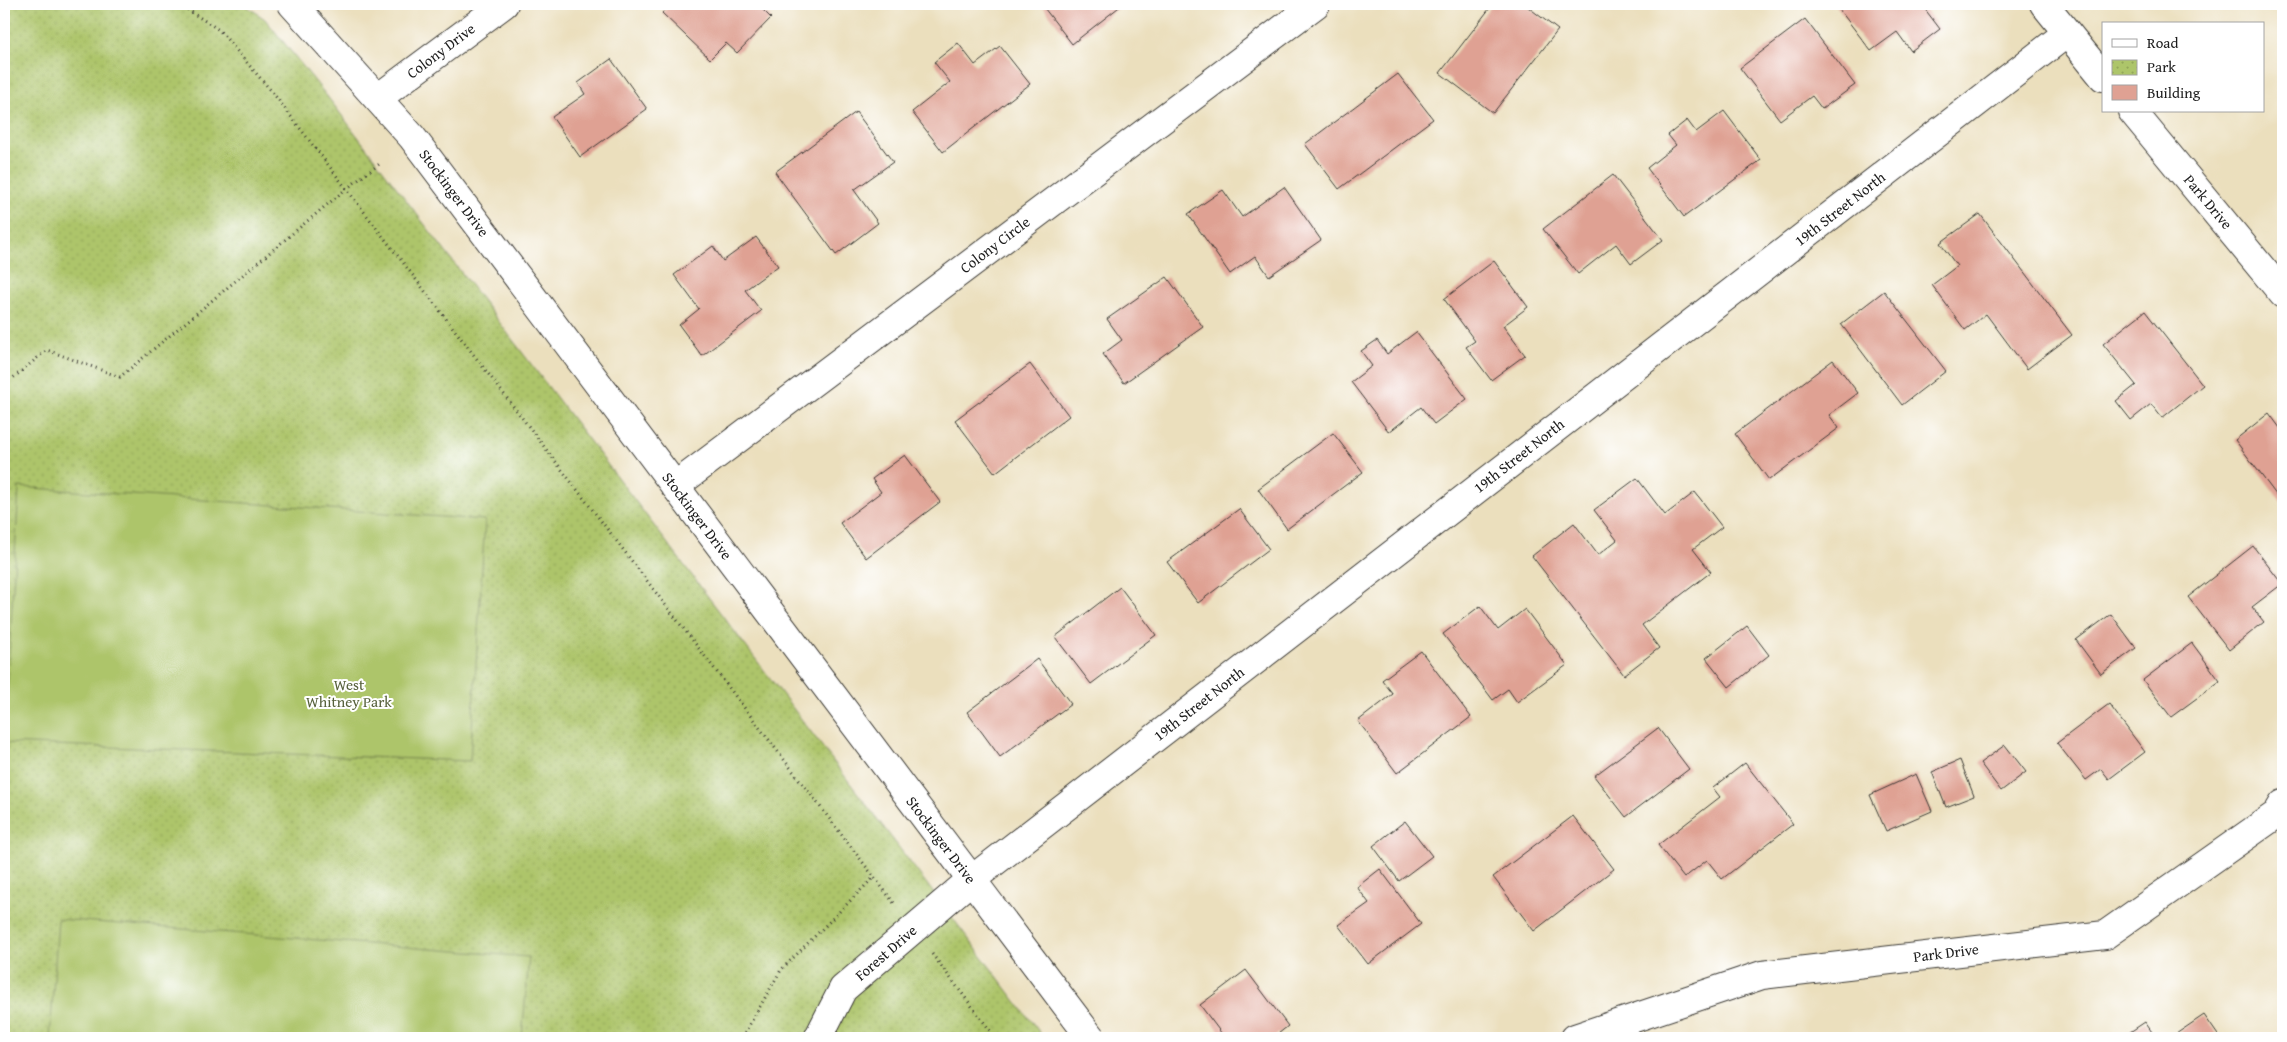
<svg xmlns="http://www.w3.org/2000/svg" width="2287" height="1042" viewBox="0 0 2287 1042" font-family="'Gentium Book Plus',serif">
	<style>
		.park { fill: url(#park-dots); stroke: #647043 }
		.pitch { fill: #adc56a; stroke: #647043 }
		.building { fill: #dfa193 }
		.lines { fill: none; stroke-linecap: round; stroke-linejoin: round }
		.minor-casing { stroke: #3b3934; stroke-width: 30 }
		.path { stroke: #3b3934; stroke-width: 3; stroke-dasharray: 1 4; stroke-linecap: butt }
		.minor { stroke: #fff; stroke-width: 28 }
		.labels { text-anchor: middle; stroke-width: 4; stroke-linejoin: round; paint-order: stroke }
		.street-label { font-size: 15px; fill: #1c1c1c; stroke: #fff }
		.park-label { font-size: 15px; fill: #56603b; stroke: #fff }
	</style>
	<defs>
		<pattern id="park-dots" width="8" height="8" patternUnits="userSpaceOnUse" patternTransform="scale(1.25)"><rect width="8" height="8" fill="#adc56a"/><path d="M2 2h.1M6 6h.1" fill="none" stroke="#94a95b" stroke-width="1.8" stroke-linecap="round"/></pattern>
	</defs>
	<rect width="100%" height="100%" fill="#fff"/>
	<filter id="ink" filterUnits="userSpaceOnUse"><feTurbulence type="fractalNoise" baseFrequency=".02" numOctaves="2"/><feDisplacementMap in="SourceGraphic" scale="10" xChannelSelector="R" yChannelSelector="G"/><feConvolveMatrix kernelMatrix="1 2 1 2 8 2 1 2 1" color-interpolation-filters="sRGB"/></filter>
	<filter id="wash" filterUnits="userSpaceOnUse"><feTurbulence type="fractalNoise" baseFrequency=".0096" numOctaves="4" result="noise"/><feDisplacementMap in="SourceGraphic" scale="20" xChannelSelector="R" yChannelSelector="G"/><feGaussianBlur stdDeviation="1.12" result="paint"/><feColorMatrix in="noise" values="0 0 0 0 0 0 0 0 0 0 0 0 0 0 0 0 0 1.4 0 .05"/><feComposite in="paint" operator="in"/></filter>
	<g filter="url(#wash)">
		<rect width="100%" height="100%" fill="#ebdfbd"/>
		<!-- park -->
		<polygon class="park" points="4,4 244,4 265,19 330,100 1044,1038 4,1038"/>
		<!-- pitch -->
		<g class="pitch">
			<polygon points="19,487 485,520 470,761 4,743"/>
			<polygon points="58,919 529,957 522,1038 50,1038"/>
		</g>
		<g id="blocks">
			<!-- building -->
			<g class="building">
				<polygon points="671,4 757,4 771,18 737,53 726,43 710,59 662,13"/>
				<polygon points="1041,4 1123,4 1072,44"/>
				<polygon points="1493,4 1524,4 1558,30 1493,113 1440,73"/>
				<polygon points="1835,4 1921,4 1940,29 1911,51 1897,32 1871,51"/>
				<polygon points="1805,19 1855,85 1822,109 1812,96 1780,120 1740,68"/>
				<polygon points="958,43 975,65 1000,46 1030,84 943,152 912,112 950,82 934,62"/>
				<polygon points="611,59 647,109 580,157 552,117 585,94 578,83"/>
				<polygon points="1398,74 1433,119 1339,189 1305,144"/>
				<polygon points="1724,111 1761,160 1684,217 1647,168 1676,145 1668,135 1687,120 1696,132"/>
				<polygon points="856,112 893,162 854,190 878,223 836,255 775,172"/>
				<polygon points="1613,175 1663,240 1631,264 1616,244 1578,274 1543,229"/>
				<polygon points="1284,187 1321,240 1269,276 1255,256 1230,274 1188,214 1223,190 1242,217"/>
				<polygon points="1980,214 2072,335 2027,369 1986,314 1965,330 1932,285 1957,266 1940,243"/>
				<polygon points="756,237 778,266 745,290 761,311 702,356 679,325 699,309 674,275 713,246 723,261"/>
				<polygon points="1494,261 1528,307 1503,326 1525,355 1491,380 1466,347 1475,341 1444,299"/>
				<polygon points="1167,277 1203,327 1124,383 1103,354 1122,340 1107,319"/>
				<polygon points="1884,291 1946,371 1902,405 1841,324"/>
				<polygon points="2145,311 2203,385 2162,418 2151,404 2131,420 2116,401 2136,385 2103,344"/>
				<polygon points="1416,332 1467,399 1434,424 1421,407 1389,432 1351,382 1372,366 1361,351 1377,340 1387,354"/>
				<polygon points="1833,360 1858,393 1829,415 1839,428 1769,480 1735,434"/>
				<polygon points="1030,364 1069,416 995,473 955,420"/>
				<polygon points="2269,413 2283,432 2283,504 2235,440"/>
				<polygon points="1333,433 1363,472 1287,529 1258,489"/>
				<polygon points="905,455 940,502 866,558 840,523 881,492 872,479"/>
				<polygon points="1637,478 1665,515 1695,492 1722,527 1693,549 1711,572 1642,625 1659,648 1624,675 1532,556 1574,523 1598,555 1617,540 1594,510"/>
				<polygon points="1239,509 1269,549 1198,603 1167,562"/>
				<polygon points="2253,546 2282,584 2252,607 2264,622 2229,650 2188,597"/>
				<polygon points="1120,587 1156,635 1091,684 1055,637"/>
				<polygon points="1480,606 1498,630 1525,609 1567,665 1517,702 1508,689 1493,700 1443,634"/>
				<polygon points="2111,614 2136,648 2101,674 2076,640"/>
				<polygon points="1747,626 1769,655 1729,687 1706,658"/>
				<polygon points="2192,643 2220,681 2171,717 2143,680"/>
				<polygon points="1421,651 1471,717 1397,773 1358,721 1393,694 1382,680"/>
				<polygon points="1037,659 1071,704 1000,757 967,712"/>
				<polygon points="2109,704 2145,752 2109,779 2101,769 2086,780 2057,743"/>
				<polygon points="1658,728 1689,769 1626,817 1594,776"/>
				<polygon points="2005,745 2026,772 2001,791 1980,763"/>
				<polygon points="1960,760 1974,796 1946,807 1932,772"/>
				<polygon points="1745,763 1793,824 1722,879 1707,860 1684,878 1658,845 1720,797 1713,788"/>
				<polygon points="1916,774 1932,811 1886,831 1870,795"/>
				<polygon points="1573,816 1614,869 1534,931 1493,877"/>
				<polygon points="1405,821 1432,856 1399,881 1373,846"/>
				<polygon points="1380,869 1421,924 1368,964 1338,925 1369,903 1357,887"/>
				<polygon points="1246,970 1288,1026 1273,1038 1225,1038 1200,1005"/>
				<polygon points="2204,1015 2220,1038 2170,1038"/>
				<polygon points="2145,1022 2156,1038 2121,1038"/>
			</g>
		</g>
	</g>
	<g filter="url(#ink)">
		<use href="#blocks" fill-opacity="0" stroke="#3b3934" stroke-width="1"/>
		<g class="lines">
			<!-- minor casing -->
			<g class="minor-casing">
				<g id="minor">
					<polyline points="292,4 412,137 1091,1038"/>
					<polyline points="2044,4 2103,77"/>
					<polyline points="378,98 504,4"/>
					<polyline points="2132,111 2283,294"/>
					<polyline points="675,486 1316,4"/>
					<polyline points="818,1038 843,989 971,880 2067,33"/>
					<polyline points="1575,1038 1762,975 2105,935 2277,814 2283,804"/>
				</g>
			</g>
			<!-- path -->
			<g class="path">
				<polyline points="179,4 219,30 273,93 894,903"/>
				<polyline points="4,377 13,378 47,350 120,377 346,189 382,162"/>
				<polyline points="932,954 996,1038"/>
				<polyline points="744,1038 747,1029 781,970 874,877"/>
			</g>
			<!-- minor -->
			<use href="#minor" class="minor"/>
		</g>
	</g>
	<g class="labels">
		<!-- street labels -->
		<g class="street-label">
			<text transform="translate(441 51) rotate(-37)" y="5">Colony Drive</text>
			<text transform="translate(454 193) rotate(53)" y="5">Stockinger Drive</text>
			<text transform="translate(2208 202) rotate(50)" y="5">Park Drive</text>
			<text transform="translate(1840 209) rotate(-38)" y="5">19th Street North</text>
			<text transform="translate(995 245) rotate(-37)" y="5">Colony Circle</text>
			<text transform="translate(1519 456) rotate(-38)" y="5">19th Street North</text>
			<text transform="translate(697 516) rotate(53)" y="5">Stockinger Drive</text>
			<text transform="translate(1199 704) rotate(-38)" y="5">19th Street North</text>
			<text transform="translate(941 840) rotate(53)" y="5">Stockinger Drive</text>
			<text transform="translate(886 953) rotate(-41)" y="5">Forest Drive</text>
			<text transform="translate(1946 953) rotate(-7)" y="5">Park Drive</text>
		</g>
		<!-- park labels -->
		<g class="park-label">
			<text x="349" y="690">West<tspan x="349" dy="17">Whitney Park</tspan></text>
		</g>
	</g>
	<!-- margin -->
	<rect width="2287" height="1042" fill="none" stroke="#fff" stroke-width="20"/>
	<!-- legend -->
	<rect x="2102" y="22" width="162" height="90" fill="#ffffff" stroke="#a4a4a4"/>
	<rect x="2112" y="39" width="25" height="8" fill="#ffffff" stroke="#a4a4a4"/>
	<text x="2147" y="48" font-size="15" fill="#1c1c1c">Road</text>
	<rect x="2112" y="60" width="25" height="15" fill="url(#park-dots)" stroke="#a4a4a4"/>
	<text x="2147" y="72" font-size="15" fill="#1c1c1c">Park</text>
	<rect x="2112" y="85" width="25" height="15" fill="#dfa193" stroke="#a4a4a4"/>
	<text x="2147" y="98" font-size="15" fill="#1c1c1c">Building</text>
</svg>
